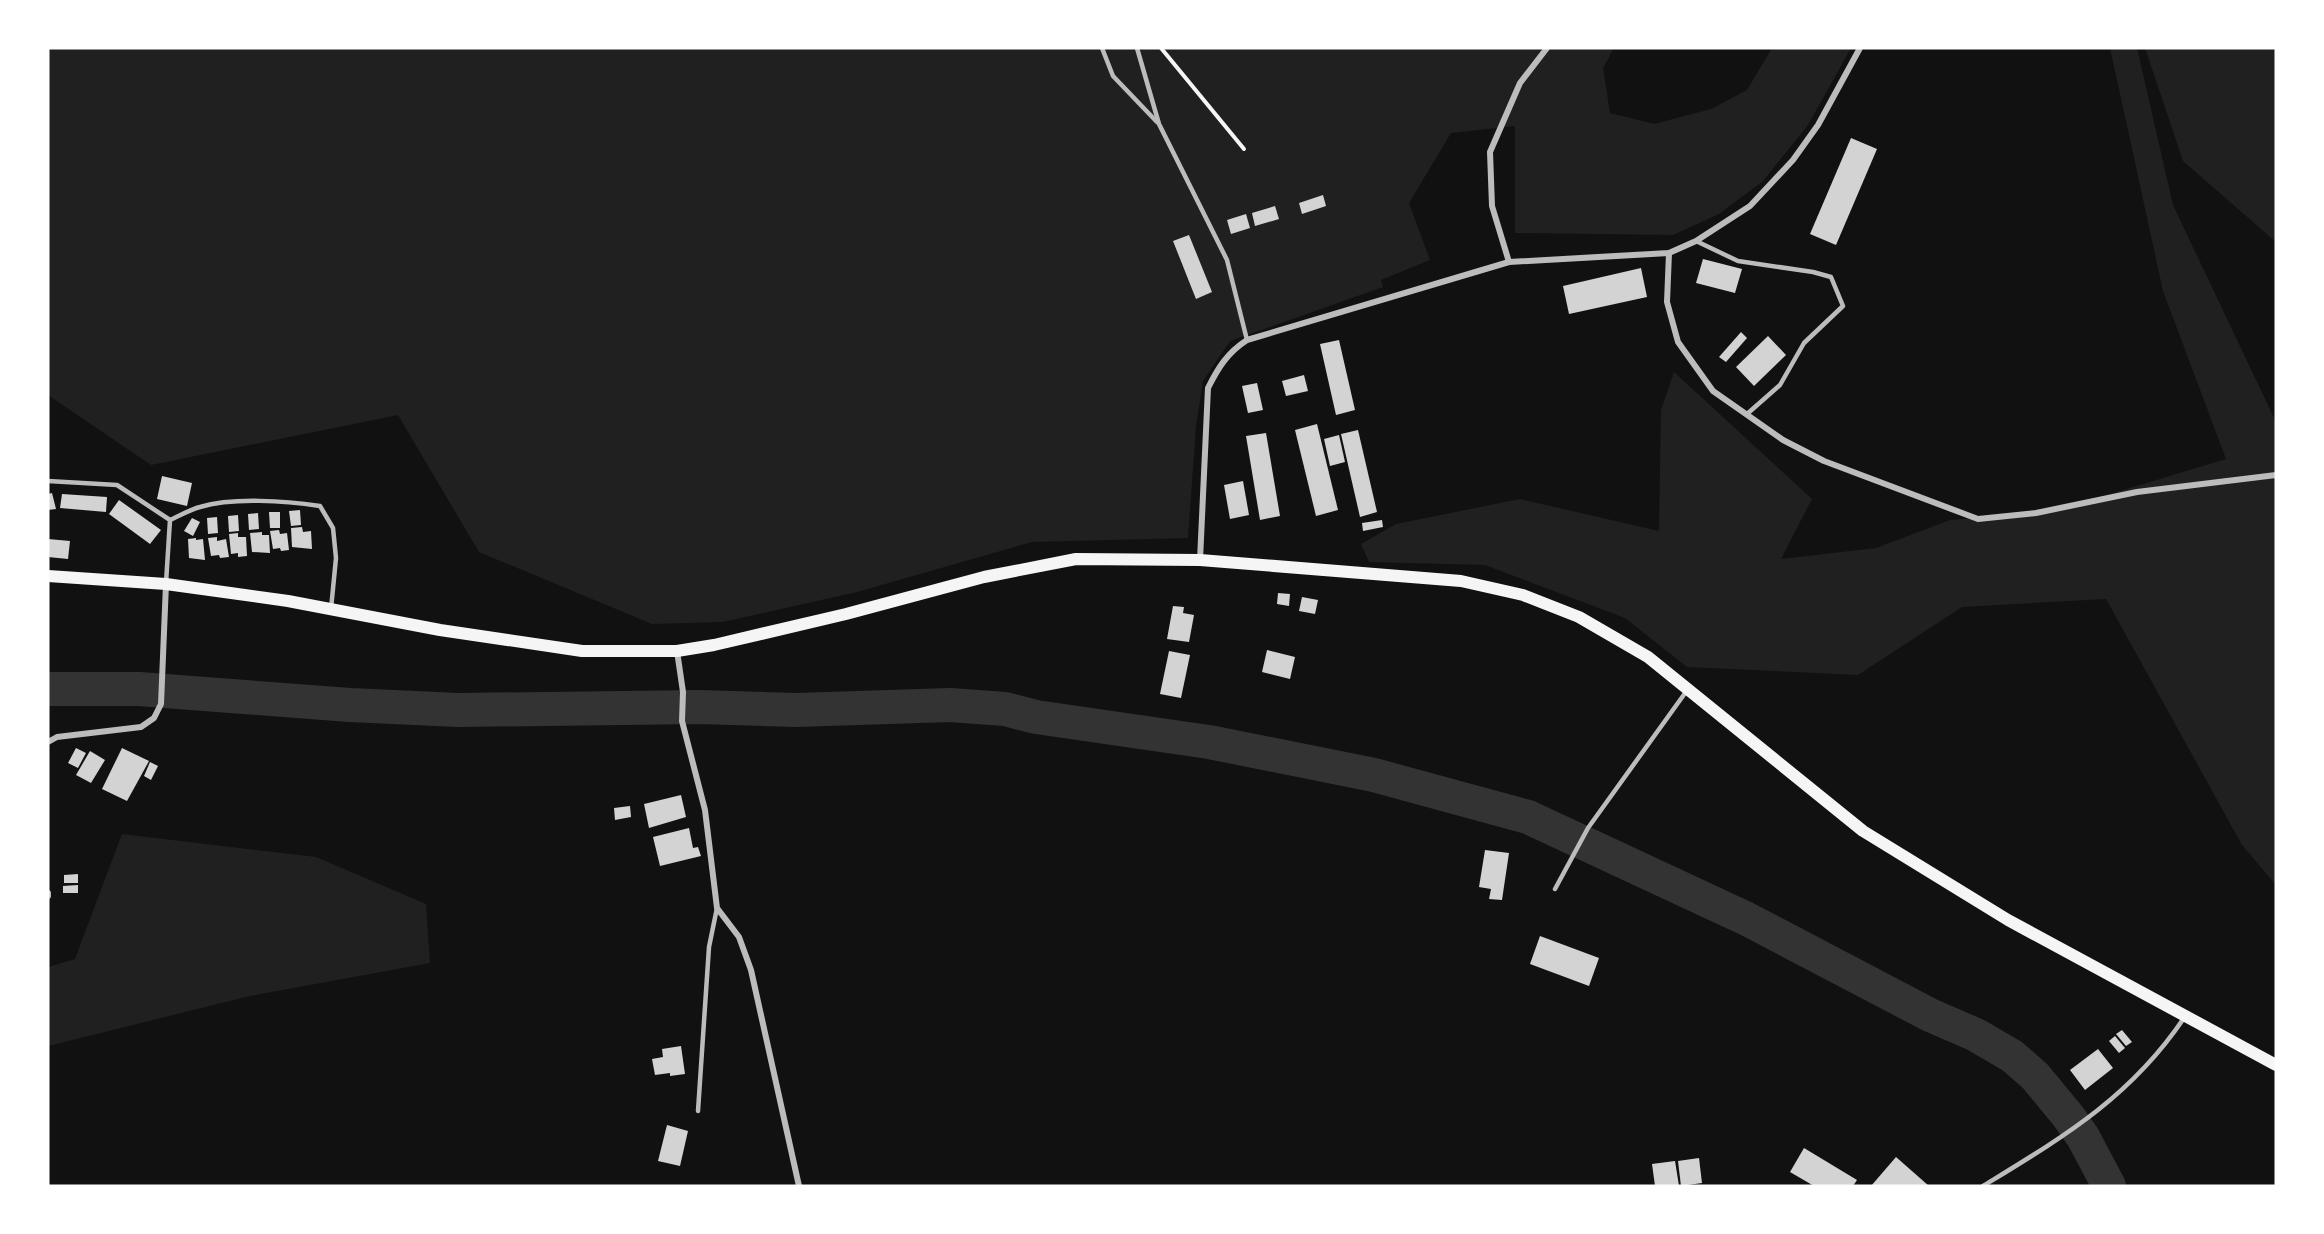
<svg xmlns="http://www.w3.org/2000/svg" width="2324" height="1234" viewBox="0 0 2324 1234" font-family="Jost,sans-serif">
	<style>
		.green { fill: #202020 }
		.lines { fill: none; stroke-linecap: round; stroke-linejoin: round }
		.river { stroke: #333; stroke-width: 34 }
		.building { fill: #d3d3d3 }
		.path { stroke: #f5f5f5; stroke-width: 4 }
		.service { stroke: #bcbcbc; stroke-width: 4.5 }
		.minor { stroke: #bcbcbc; stroke-width: 6 }
		.secondary { stroke: #f5f5f5; stroke-width: 12 }
	</style>
	<rect width="100%" height="100%" fill="#111"/>
	<!-- green -->
	<g class="green">
		<polygon points="48,48 1614,48 1603,68 1610,113 1654,124 1711,109 1747,90 1772,48 1851,48 1808,125 1763,181 1719,214 1673,235 1515,233 1515,126 1451,133 1409,203 1430,260 1381,280 1383,287 1230,341 1203,381 1196,426 1188,538 1032,542 857,592 723,622 652,624 479,552 398,415 151,465 48,395"/>
		<polygon points="2110,48 2137,48 2173,205 2276,422 2276,885 2242,845 2106,599 1962,607 1858,675 1687,667 1625,618 1485,565 1369,562 1361,544 1396,524 1520,499 1659,531 1661,410 1674,372 1812,499 1781,559 1876,548 1950,520 2054,511 2226,459 2163,291"/>
		<polygon points="2145,48 2276,48 2276,242 2183,161"/>
		<polygon points="122,834 316,857 426,904 430,963 250,996 48,1046 48,967 75,959"/>
	</g>
	<g class="lines">
		<!-- river -->
		<polyline class="river" points="48,689 139,689 350,705 458,710 700,707 796,710 950,705 1005,709 1036,717 1209,742 1374,775 1528,817 1747,919 1930,1015 1976,1035 2012,1056 2035,1076 2068,1116 2083,1137 2109,1186"/>
	</g>
	<!-- building -->
	<g class="building">
		<polygon points="1851,138 1877,149 1836,245 1810,234"/>
		<polygon points="1323,195 1326,206 1302,214 1299,203"/>
		<polygon points="1275,206 1279,219 1255,226 1252,213"/>
		<polygon points="1246,214 1250,228 1231,234 1227,220"/>
		<polygon points="1189,235 1212,292 1196,299 1173,241"/>
		<polygon points="1703,259 1742,269 1735,293 1696,283"/>
		<polygon points="1641,268 1647,297 1569,314 1563,286"/>
		<polygon points="1741,332 1747,338 1726,362 1719,357"/>
		<polygon points="1768,336 1786,355 1754,386 1736,367"/>
		<polygon points="1339,340 1355,410 1336,415 1320,344"/>
		<polygon points="1304,375 1308,391 1286,396 1282,381"/>
		<polygon points="1257,383 1263,410 1248,413 1242,386"/>
		<polygon points="1317,424 1338,510 1316,516 1295,430"/>
		<polygon points="1358,430 1377,512 1360,517 1341,434"/>
		<polygon points="1266,433 1280,516 1260,520 1246,436"/>
		<polygon points="1339,435 1345,462 1330,466 1324,439"/>
		<polygon points="162,476 192,483 187,506 157,499"/>
		<polygon points="1243,481 1249,515 1230,519 1224,485"/>
		<polygon points="52,493 56,509 48,510 48,494"/>
		<polygon points="62,494 107,497 106,512 60,508"/>
		<polygon points="119,500 161,530 150,544 109,514"/>
		<polygon points="300,510 301,525 291,526 289,511"/>
		<polygon points="269,512 280,512 280,528 270,528"/>
		<polygon points="258,513 259,529 249,530 248,514"/>
		<polygon points="238,515 239,531 229,532 228,516"/>
		<polygon points="217,517 218,533 208,534 207,518"/>
		<polygon points="192,518 200,522 193,536 184,531"/>
		<polygon points="1382,520 1383,527 1363,531 1362,523"/>
		<polygon points="302,527 303,532 311,531 312,549 292,547 291,528"/>
		<polygon points="279,530 280,534 287,533 289,550 281,551 280,548 273,549 270,531"/>
		<polygon points="262,532 262,535 269,535 270,553 252,552 250,533"/>
		<polygon points="238,533 238,537 246,537 247,556 238,557 238,553 231,554 229,534"/>
		<polygon points="217,537 217,541 226,539 229,557 220,558 219,555 211,556 208,538"/>
		<polygon points="196,538 196,540 203,539 205,560 189,558 188,539"/>
		<polygon points="48,539 70,541 68,559 48,557"/>
		<polygon points="1278,593 1290,594 1289,606 1277,604"/>
		<polygon points="1302,597 1318,600 1315,614 1299,611"/>
		<polygon points="1173,606 1184,607 1183,613 1194,615 1189,642 1167,639"/>
		<polygon points="1267,650 1295,657 1290,679 1262,672"/>
		<polygon points="1169,651 1190,655 1181,698 1160,694"/>
		<polygon points="76,748 86,753 78,768 68,763"/>
		<polygon points="122,748 149,761 127,801 102,789"/>
		<polygon points="90,751 105,760 91,783 76,775"/>
		<polygon points="150,762 158,766 151,780 144,776"/>
		<polygon points="681,795 686,817 649,828 644,804"/>
		<polygon points="630,806 631,817 615,820 614,808"/>
		<polygon points="689,828 693,848 698,847 701,856 660,866 653,837"/>
		<polygon points="1485,850 1509,853 1502,900 1489,899 1491,889 1479,887"/>
		<polygon points="78,874 78,883 64,883 64,875"/>
		<polygon points="78,885 78,893 63,893 63,886"/>
		<polygon points="1540,936 1599,958 1589,986 1530,964"/>
		<polygon points="2122,1030 2132,1042 2126,1046 2116,1034"/>
		<polygon points="2115,1036 2125,1048 2119,1053 2109,1041"/>
		<polygon points="681,1046 685,1074 670,1076 670,1073 655,1075 652,1059 663,1057 662,1049"/>
		<polygon points="2098,1049 2113,1068 2085,1090 2070,1070"/>
		<polygon points="667,1125 688,1131 680,1166 658,1161"/>
		<polygon points="1804,1148 1857,1180 1853,1186 1814,1186 1790,1172"/>
		<polygon points="1896,1157 1929,1186 1871,1186"/>
		<polygon points="1699,1158 1702,1183 1681,1186 1678,1161"/>
		<polygon points="1675,1161 1679,1186 1655,1186 1652,1164"/>
	</g>
	<g class="lines">
		<!-- path -->
		<polyline class="path" points="1161,48 1244,149"/>
		<!-- service -->
		<g class="service">
			<polyline points="1102,48 1113,76 1157,122"/>
			<polyline points="1137,48 1159,124 1227,260 1247,340"/>
			<polyline points="1696,241 1738,261 1813,272 1831,277 1843,306 1804,343 1780,385 1747,414"/>
			<polyline points="48,481 117,485 170,520 166,583"/>
			<path d="M170 520C179 516 189 510 200 507 233 497 286 501 320 506L333 528 336 558 331 609"/>
			<polyline points="1555,889 1588,828 1688,689"/>
			<polyline points="698,1111 709,947 717,908"/>
			<path d="M1983 1186C2063 1137 2130 1098 2184 1018"/>
		</g>
		<!-- minor -->
		<g class="minor">
			<polyline points="1669,253 1667,302 1678,342 1713,391 1783,440 1824,461 1978,519 2036,513 2137,492 2276,475"/>
			<polyline points="1509,262 1492,206 1490,152 1520,83 1547,48"/>
			<path d="M1200 560 1208 388C1218 368 1227 353 1247 340L1509 262 1669 253 1696 241 1750 206 1793 160 1818 125 1860 48"/>
			<polyline points="677,651 683,692 682,721 705,810 717,908 739,937 751,970 799,1186"/>
			<polyline points="48,742 57,737 141,727 154,718 161,704 166,584"/>
			<polyline points="48,893 48,896"/>
		</g>
		<!-- secondary -->
		<polyline class="secondary" points="48,576 166,584 288,601 440,630 582,651 677,651 714,645 846,614 984,577 1076,559 1200,560 1461,581 1523,595 1579,617 1648,657 1863,831 2008,920 2276,1065"/>
	</g>
	<!-- border -->
	<rect width="2324" height="1234" fill="none" stroke="#ffffff" stroke-width="99"/>
</svg>
